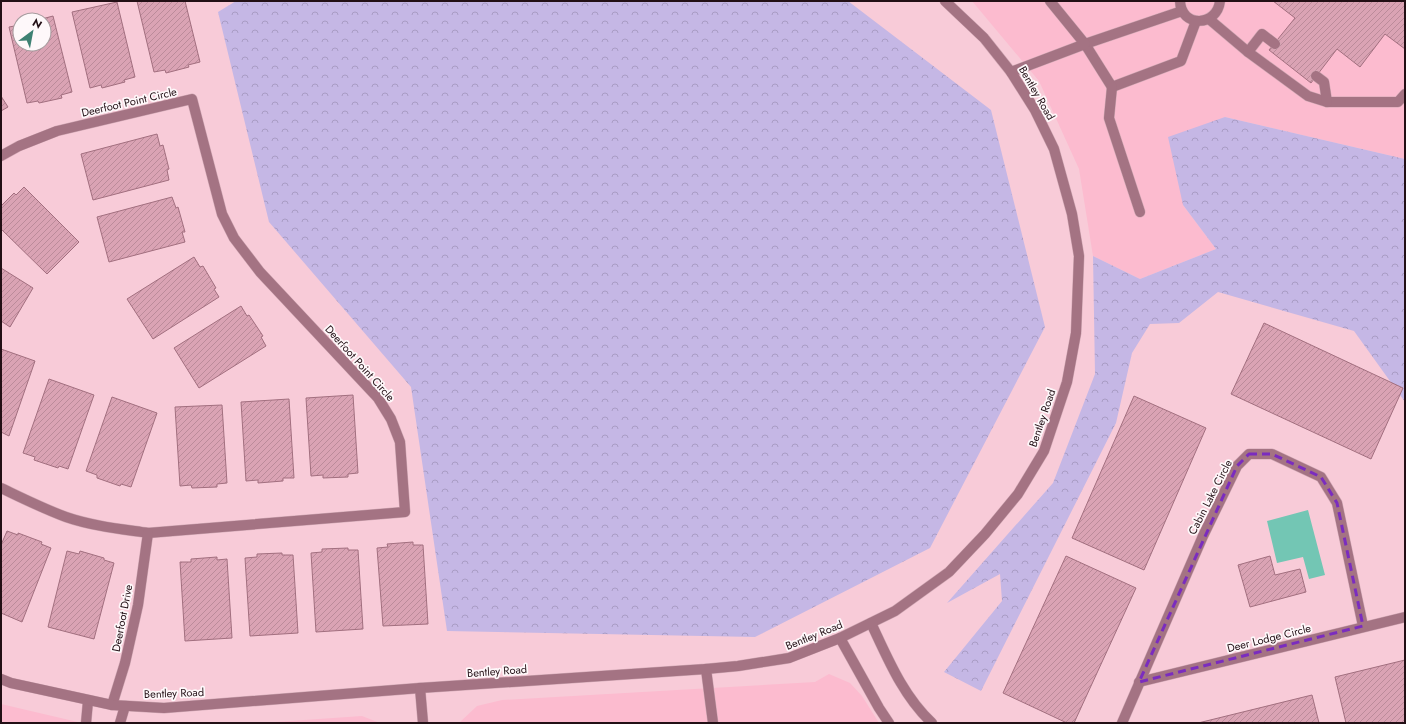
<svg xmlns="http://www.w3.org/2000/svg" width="1406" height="724" viewBox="0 0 1406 724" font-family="Jost,sans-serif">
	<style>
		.built { fill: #fcbbcf }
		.forest { fill: url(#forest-crowns) }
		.water { fill: #73c6b4 }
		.building { fill: url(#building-hatch); stroke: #a26f7f }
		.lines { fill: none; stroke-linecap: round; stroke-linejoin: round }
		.service-casing { stroke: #d1a9b5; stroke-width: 11 }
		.minor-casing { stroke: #d1a9b5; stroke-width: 11 }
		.tertiary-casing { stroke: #d1a9b5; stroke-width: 11 }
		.service { stroke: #a47383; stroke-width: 10 }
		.minor { stroke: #a47383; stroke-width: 10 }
		.tertiary { stroke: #a47383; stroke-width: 10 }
		.marked { fill: none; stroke: #7b2cbf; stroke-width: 3; stroke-dasharray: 8 5; stroke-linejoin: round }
		.labels { text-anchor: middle; stroke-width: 3.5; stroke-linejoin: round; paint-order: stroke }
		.street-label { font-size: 11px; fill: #220f15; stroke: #fef8fa }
	</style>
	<defs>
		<pattern id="forest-crowns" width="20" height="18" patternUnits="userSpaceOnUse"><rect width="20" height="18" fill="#c5b7e5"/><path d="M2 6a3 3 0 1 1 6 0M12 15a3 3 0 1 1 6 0" fill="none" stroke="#a99cc4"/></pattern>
		<pattern id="building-hatch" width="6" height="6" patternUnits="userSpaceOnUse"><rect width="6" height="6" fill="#daa3b4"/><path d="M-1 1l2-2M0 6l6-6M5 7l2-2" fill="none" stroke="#bb8b9a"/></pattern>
	</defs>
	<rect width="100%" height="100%" fill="#f8cbd8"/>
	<!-- built -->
	<g class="built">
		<polygon points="972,1 1405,1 1405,159 1225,117 1183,205 1216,249 1140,279 1093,256 1079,169 1039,81"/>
		<polygon points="829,674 850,683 862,696 879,723 459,723 477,706 502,700 815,682"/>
		<polygon points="1,704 82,723 1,723"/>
		<polygon points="362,716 380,723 261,723"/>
	</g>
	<!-- forest -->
	<g class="forest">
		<polygon points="236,1 848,1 991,110 1045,327 930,548 755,637 447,631 411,387 269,222 218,12"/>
		<polygon points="1225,117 1405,159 1405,402 1354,331 1218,292 1179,323 1150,324 1132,353 1116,423 981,691 944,672 1002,601 1000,574 947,603 1053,483 1095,374 1093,256 1140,279 1216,249 1183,205 1168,137"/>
	</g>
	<!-- water -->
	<polygon class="water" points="1308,510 1325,575 1309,579 1303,557 1277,563 1267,521"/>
	<!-- building -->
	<g class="building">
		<polygon points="137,1 185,1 200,62 188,65 189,67 166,73 165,70 154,72"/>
		<polygon points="1273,1 1405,1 1405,49 1385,34 1360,67 1337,49 1311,83 1269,50 1295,18"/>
		<polygon points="117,2 135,77 124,80 125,82 102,88 101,85 90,88 72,12"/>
		<polygon points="53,16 72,92 61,95 62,98 39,103 38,101 27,103 9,27 20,25 20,44 44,44 44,20 38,20"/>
		<polygon points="1,96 8,107 1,111"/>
		<polygon points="157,134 160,146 163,145 169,169 167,170 169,180 93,200 81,154"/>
		<polygon points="24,187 79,242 47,274 1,229 1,206 14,193 16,195"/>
		<polygon points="172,197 176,208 178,207 185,232 182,232 185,242 109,262 97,217"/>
		<polygon points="194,257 200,267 203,266 216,288 214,289 219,297 153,339 127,299"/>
		<polygon points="1,268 33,288 10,327 1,321"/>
		<polygon points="241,306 247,316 249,315 263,336 261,337 266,346 199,388 174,348"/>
		<polygon points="1264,323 1403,388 1371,459 1231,394"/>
		<polygon points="1,349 35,361 9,436 1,432"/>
		<polygon points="49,379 94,395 68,469 59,466 58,468 34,460 35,457 23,453"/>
		<polygon points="353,395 358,473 348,474 348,477 323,478 323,475 311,476 306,398"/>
		<polygon points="1134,396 1206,428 1144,570 1072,538"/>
		<polygon points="112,397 157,413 131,487 121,484 120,486 97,478 97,475 86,471"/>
		<polygon points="289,399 294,478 283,478 283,481 258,483 258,480 246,481 241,402"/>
		<polygon points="222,405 227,483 217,484 217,487 192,488 191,485 180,486 175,407"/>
		<polygon points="7,531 18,535 18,533 42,542 41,544 51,548 22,622 1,613 1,545"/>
		<polygon points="413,542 413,545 423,545 428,624 383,626 377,548 388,547 387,544"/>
		<polygon points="348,548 348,550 358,550 363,629 316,632 311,553 322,552 322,549"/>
		<polygon points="67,551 79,554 80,551 104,558 104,560 114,563 94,639 48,627"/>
		<polygon points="282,553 282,555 293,555 298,633 250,636 245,558 257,557 257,554"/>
		<polygon points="1066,556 1136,588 1074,723 1067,723 1003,693"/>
		<polygon points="1270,556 1275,575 1300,569 1306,592 1250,607 1238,565"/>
		<polygon points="217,557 217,560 227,559 232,638 185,641 180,562 191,562 191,559"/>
		<polygon points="1405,660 1405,723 1346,723 1335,677"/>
		<polygon points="1312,695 1319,723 1198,723"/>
	</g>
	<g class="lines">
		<!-- service casing -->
		<g class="service-casing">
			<g id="service">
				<path d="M1180 1C1181 28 1217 27 1220 1"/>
				<polyline points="1182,11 1085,44 1112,87 1181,61 1196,21"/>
				<polyline points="1209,19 1248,52"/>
				<polyline points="1275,44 1262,34 1248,52 1308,96 1327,102 1398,102 1405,94"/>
				<polyline points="1011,72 1085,44 1050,1"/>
				<polyline points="1316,76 1324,82 1327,102"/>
				<polyline points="1112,87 1109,118 1140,212"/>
				<polyline points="706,669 713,723"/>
				<polyline points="86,723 88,701"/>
				<polyline points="120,723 125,706"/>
			</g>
		</g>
		<!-- minor casing -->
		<g class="minor-casing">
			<g id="minor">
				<path d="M1 156 19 146 57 131 192 99 222 214 234 238 260 272 378 398 391 419 400 442 405 512 148 533C121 529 92 526 66 517 44 509 22 498 1 488"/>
				<path d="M871 623C888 659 903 696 932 723"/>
				<polyline points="840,638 879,708 889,723"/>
				<polyline points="1139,682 1405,617"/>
				<polyline points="112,705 125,663 138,605 148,533"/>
				<polyline points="1122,723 1203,536 1237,466 1249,454 1272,454 1321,477 1337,503 1363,626"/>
			</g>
		</g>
		<!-- tertiary casing -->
		<g class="tertiary-casing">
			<g id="tertiary">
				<polyline points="1,679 11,683 112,705 164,708 420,688 706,669 738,666 789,658 840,638 895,611 949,572 985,534 1018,494 1044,451 1067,382 1076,333 1079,256 1072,214 1054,149 1035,110 1011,72 984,38 945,1"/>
				<polyline points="420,688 423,723"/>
			</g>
		</g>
		<!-- service -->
		<use href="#service" class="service"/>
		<!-- minor -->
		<use href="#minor" class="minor"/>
		<!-- tertiary -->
		<use href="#tertiary" class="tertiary"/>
	</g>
	<!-- marked area -->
	<path class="marked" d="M1249 454H1272L1321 477 1337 503 1363 626 1139 682 1237 466Z"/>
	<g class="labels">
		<!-- street labels -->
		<g class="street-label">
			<text transform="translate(1037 93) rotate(60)" y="4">Bentley Road</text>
			<text transform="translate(129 102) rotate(-13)" y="4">Deerfoot Point Circle</text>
			<text transform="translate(360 363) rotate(48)" y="4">Deerfoot Point Circle</text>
			<text transform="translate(1042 418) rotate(-71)" y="4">Bentley Road</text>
			<text transform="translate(1210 497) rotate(-63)" y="4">Cabin Lake Circle</text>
			<text transform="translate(122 618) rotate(-79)" y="4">Deerfoot Drive</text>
			<text transform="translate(814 635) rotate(-22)" y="4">Bentley Road</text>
			<text transform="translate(1269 638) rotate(-14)" y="4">Deer Lodge Circle</text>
			<text transform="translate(497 671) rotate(-4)" y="4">Bentley Road</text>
			<text transform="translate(174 693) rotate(-2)" y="4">Bentley Road</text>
		</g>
	</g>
	<!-- border -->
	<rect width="1406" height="724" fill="none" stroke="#220f15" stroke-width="4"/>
	<!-- north arrow -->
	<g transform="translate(32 32) rotate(32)"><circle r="19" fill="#fef8fa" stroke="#a69b9e"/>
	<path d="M0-3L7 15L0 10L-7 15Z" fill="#3e8173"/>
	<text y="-6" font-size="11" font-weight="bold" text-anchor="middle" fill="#220f15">N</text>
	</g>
</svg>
